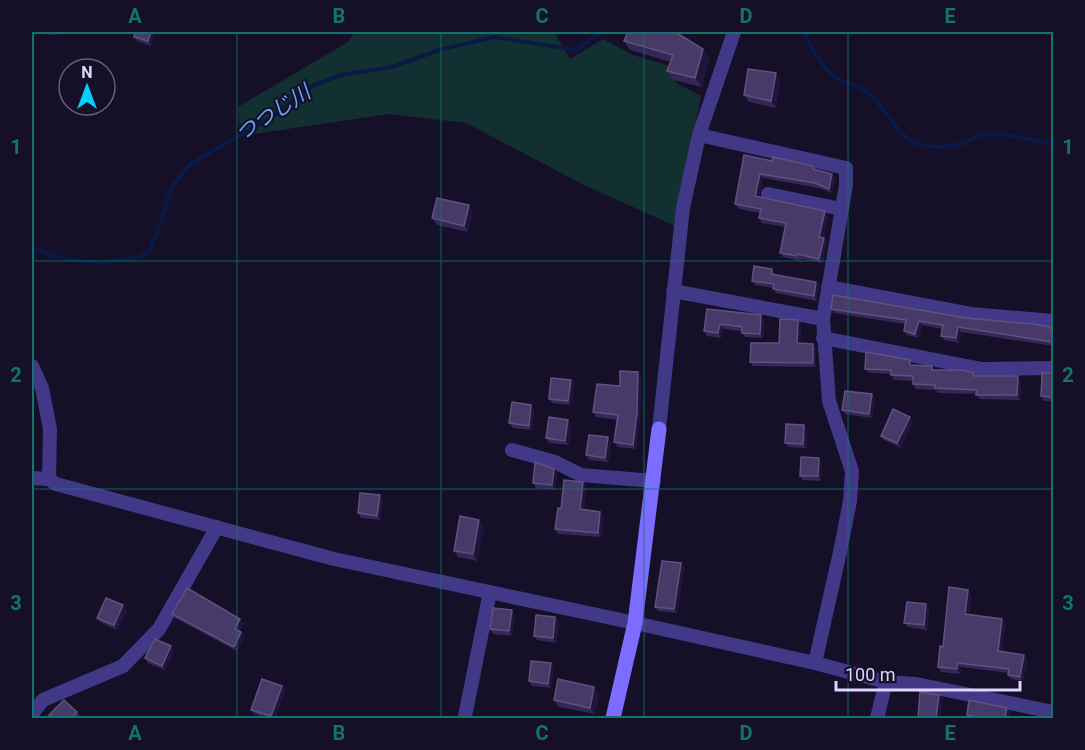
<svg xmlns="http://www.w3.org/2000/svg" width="1085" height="750" viewBox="0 0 1085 750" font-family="Roboto,'Noto Sans JP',sans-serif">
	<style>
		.green { fill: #123032 }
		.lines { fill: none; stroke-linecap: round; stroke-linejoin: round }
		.stream { stroke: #091a47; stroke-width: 4 }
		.street { stroke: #423888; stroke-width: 14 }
		.secondary { stroke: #7c6cff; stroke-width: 15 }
		.wall { fill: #352756 }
		.shaded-wall { fill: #20163c }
		.building { fill: #473a68; stroke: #5f5280; stroke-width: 1.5 }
		.grid { fill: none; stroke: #0f766e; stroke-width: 1.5; stroke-opacity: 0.55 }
		.labels { text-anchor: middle; stroke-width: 4.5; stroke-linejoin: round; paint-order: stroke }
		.water-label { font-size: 21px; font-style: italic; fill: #63aaff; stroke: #150f28 }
		.neatline { fill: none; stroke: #0f766e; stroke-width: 2 }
		.grid-label { font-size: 20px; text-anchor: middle; font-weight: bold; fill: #0f766e }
	</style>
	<rect width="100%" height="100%" fill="#150f28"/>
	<!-- green -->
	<polygon class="green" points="355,32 554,32 570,59 603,39 633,55 673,67 676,83 701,96 675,226 582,184 466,123 389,114 240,136 238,107 348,42"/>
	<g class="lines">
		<!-- stream -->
		<g class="stream">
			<path d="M804 32C811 47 821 67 835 77 843 83 855 84 864 90 885 104 893 131 915 143 927 149 951 147 965 143 970 141 975 136 981 135 1002 131 1033 140 1054 145"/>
			<polyline points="32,249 66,259 102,263 138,257 149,251 157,233 172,187 189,165 269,119 314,85 341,75 392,67 439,50 494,37 576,50 602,32"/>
		</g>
		<!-- street -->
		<g class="street">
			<polyline points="699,135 846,168 846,185 823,319 829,401 852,471 850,501 840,552 815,663"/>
			<polyline points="768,194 841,209"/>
			<polyline points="828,287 971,314 1054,321"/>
			<polyline points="673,291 823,319"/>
			<polyline points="823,338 982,369 1054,368"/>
			<polyline points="32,366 42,388 50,429 49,479 56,484 334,559 635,623 815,663 886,682 916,684 1054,712"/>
			<polyline points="659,429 683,208 699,135 734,32"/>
			<polyline points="512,450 555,462 581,475 654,481"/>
			<polyline points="32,478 49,479"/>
			<polyline points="32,714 43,700 123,666 159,629 217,527"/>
			<polyline points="465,716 490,592"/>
			<polyline points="877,718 886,682"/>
		</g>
		<!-- secondary -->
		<polyline class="secondary" points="613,718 635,623 659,429"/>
	</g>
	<!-- wall -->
	<g class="wall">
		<polygon points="47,32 91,32 49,35"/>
		<polygon points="135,32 155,32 151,46 137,41 134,37"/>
		<polygon points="682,36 709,58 702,87 673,80 667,71 671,62 630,50 624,41"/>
		<polygon points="780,80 776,108 749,102 744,95"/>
		<polygon points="744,155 772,161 813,166 816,170 836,178 832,193 818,188 763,178 759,197 828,216 823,238 827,242 823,263 801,259 801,261 783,257 780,253 785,227 762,223 759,218 760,213 739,209 735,204"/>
		<polygon points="473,212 468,232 437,225 432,218"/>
		<polygon points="772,269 775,274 819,286 817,301 776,293 773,288 755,285 752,281"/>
		<polygon points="707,309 764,320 763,338 745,337 742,333 742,331 723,329 721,338 707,336 704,331"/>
		<polygon points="831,309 966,318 1053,330 1053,346 961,332 959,343 944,340 941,336 942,329 922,325 919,338 907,335 904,331 905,324 834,313"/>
		<polygon points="798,320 801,325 800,344 816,349 816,367 753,366 750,362 779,343"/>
		<polygon points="913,365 913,366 932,366 934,370 974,373 976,376 1021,381 1020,400 980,399 976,394 938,393 936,390 916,389 913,384 913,381 894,380 891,374 869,373 865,369"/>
		<polygon points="1053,373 1053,401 1044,401 1041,396"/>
		<polygon points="641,377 640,417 636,449 618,447 614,442 617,420 596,417 593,412 620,386"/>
		<polygon points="574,384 571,405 552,403 549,399"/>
		<polygon points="872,394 875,399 872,418 845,414 842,410"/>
		<polygon points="534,409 532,430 513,428 509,423"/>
		<polygon points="913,421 901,448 884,440 881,436"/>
		<polygon points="571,424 569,445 549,443 546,438"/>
		<polygon points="804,425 807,430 807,448 789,447 785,443"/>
		<polygon points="611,441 609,462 589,460 586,455"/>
		<polygon points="822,462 821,481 803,480 800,476"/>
		<polygon points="554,469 557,473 555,490 536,488 533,483"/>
		<polygon points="583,482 586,487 584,510 604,517 601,537 558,534 555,529 561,509"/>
		<polygon points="380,495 383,500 380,520 361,518 358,513"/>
		<polygon points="484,527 477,561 458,557 454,551"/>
		<polygon points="681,563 684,567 677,613 658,611 655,607"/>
		<polygon points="971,594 969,615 1002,619 1005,624 1002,651 1024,655 1027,660 1023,681 1011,679 1008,675 1008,673 961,667 960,674 941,672 938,667 943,647"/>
		<polygon points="926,604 929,609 927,630 908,627 904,623"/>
		<polygon points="127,610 117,630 100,622 97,618"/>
		<polygon points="172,614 240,619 244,624 239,631 241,632 245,637 237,651 175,618"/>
		<polygon points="515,615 512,636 493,634 490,629"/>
		<polygon points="559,622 556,643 537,640 534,636"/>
		<polygon points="171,646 174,651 165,670 148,663 145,658"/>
		<polygon points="554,667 551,688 532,686 529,681"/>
		<polygon points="285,690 275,718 267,718 254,714 251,710"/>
		<polygon points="599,694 595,714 559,707 554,700"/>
		<polygon points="1007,708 1010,712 1009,718 969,718 967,715"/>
		<polygon points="77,712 80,717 78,718 52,718 49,715"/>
	</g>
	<!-- shaded-wall -->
	<g class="shaded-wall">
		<polygon points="151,32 155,32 151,46 148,41"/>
		<polygon points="703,49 709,58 702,87 695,78"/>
		<polygon points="776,73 780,80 776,108 771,101"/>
		<polygon points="760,174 763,178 758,200 755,196"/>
		<polygon points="832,174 836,178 832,193 829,189"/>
		<polygon points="469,205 473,212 468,232 464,226"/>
		<polygon points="825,211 828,216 823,241 819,237"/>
		<polygon points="824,238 827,242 823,263 819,259"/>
		<polygon points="816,282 819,286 817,301 814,296"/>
		<polygon points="761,315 764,320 763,338 760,334"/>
		<polygon points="798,320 801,325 800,348 797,343"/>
		<polygon points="919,321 922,325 919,338 915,334"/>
		<polygon points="720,324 723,329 721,338 718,333"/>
		<polygon points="958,327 961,332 959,343 956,338"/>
		<polygon points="813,344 816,349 816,367 813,363"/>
		<polygon points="638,372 641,377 640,417 636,449 633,445"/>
		<polygon points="1018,376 1021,381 1020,400 1017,395"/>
		<polygon points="571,380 574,384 571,405 568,401"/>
		<polygon points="872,394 875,399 872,418 869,414"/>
		<polygon points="531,405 534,409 532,430 529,426"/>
		<polygon points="910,417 913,421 901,448 897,443"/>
		<polygon points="568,420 571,424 569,445 565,441"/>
		<polygon points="804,425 807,430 807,448 803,444"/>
		<polygon points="608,437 611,441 609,462 605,458"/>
		<polygon points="819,458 822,462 821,481 818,476"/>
		<polygon points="554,469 557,473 555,490 552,485"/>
		<polygon points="583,482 586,487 583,514 580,509"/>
		<polygon points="380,495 383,500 380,520 377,516"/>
		<polygon points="600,512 604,517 601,537 598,533"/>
		<polygon points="479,520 484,527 477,561 473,554"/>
		<polygon points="681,563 684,567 677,613 674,609"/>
		<polygon points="968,590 971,594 968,619 965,614"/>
		<polygon points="926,604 929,609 927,630 924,625"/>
		<polygon points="123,605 127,610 117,630 114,625"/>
		<polygon points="512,610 515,615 512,636 509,631"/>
		<polygon points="555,617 559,622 556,643 553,638"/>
		<polygon points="240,619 244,624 238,634 235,629"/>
		<polygon points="1002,619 1005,624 1002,655 998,651"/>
		<polygon points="241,632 245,637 237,651 234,647"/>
		<polygon points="171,646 174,651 165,670 162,666"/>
		<polygon points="1024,655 1027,660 1023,681 1020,677"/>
		<polygon points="551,663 554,667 551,688 548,684"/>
		<polygon points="958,663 961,667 960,674 957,669"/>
		<polygon points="282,686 285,690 275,718 272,718 271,716"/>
		<polygon points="594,687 599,694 595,714 590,708"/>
		<polygon points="939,695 943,699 940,718 936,718"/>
		<polygon points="1007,708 1010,712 1009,718 1005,718"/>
	</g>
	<!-- building -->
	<g class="building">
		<polygon points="135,32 151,32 148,41 134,37"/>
		<polygon points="628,32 677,32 677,33 703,49 695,78 667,71 673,55 624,41"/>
		<polygon points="748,69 776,73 771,101 744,95"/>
		<polygon points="744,155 772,161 773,157 813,166 813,169 832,174 829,189 815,183 760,174 755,196 825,211 819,237 824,238 819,259 798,254 797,256 780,253 786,223 759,218 761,209 735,204"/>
		<polygon points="437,198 469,205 464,226 432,218"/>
		<polygon points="754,266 772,269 771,274 816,282 814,296 773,289 774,284 752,281"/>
		<polygon points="833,295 966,318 1033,324 1051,327 1051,331 1053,331 1053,342 958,327 956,338 941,336 943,325 919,321 915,334 904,331 906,320 831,309"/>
		<polygon points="707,309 761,315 760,334 742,333 742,327 720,324 718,333 704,331"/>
		<polygon points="780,319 798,320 797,343 813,344 813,363 750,362 751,343 779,343"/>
		<polygon points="866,352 910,360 910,365 932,366 932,370 962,370 974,373 974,376 1018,376 1017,395 976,395 977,390 935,388 935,385 913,384 913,376 891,375 891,370 865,369"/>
		<polygon points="620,371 638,372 637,413 633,445 614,442 618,415 593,412 597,384 620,386"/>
		<polygon points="1042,373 1053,373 1053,397 1041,396"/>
		<polygon points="551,378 571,380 568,401 549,399"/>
		<polygon points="845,391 872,394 869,414 842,410"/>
		<polygon points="512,402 531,405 529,426 509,423"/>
		<polygon points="893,409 910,417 897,443 881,436"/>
		<polygon points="549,417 568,420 565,441 546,438"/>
		<polygon points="786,424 804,425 803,444 785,443"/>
		<polygon points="589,435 608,437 605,458 586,455"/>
		<polygon points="801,457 819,458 818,476 800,476"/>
		<polygon points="535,462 554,469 552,485 533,483"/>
		<polygon points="564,480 583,482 580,509 600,512 598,533 555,529 558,508 561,509"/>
		<polygon points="360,493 380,495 377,516 358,513"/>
		<polygon points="460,516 479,520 473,554 454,551"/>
		<polygon points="662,561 681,563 674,609 655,607"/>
		<polygon points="949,587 968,590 965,614 1002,619 998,651 1024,655 1020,677 1008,675 1009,669 958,663 957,669 938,667 940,646 943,647"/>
		<polygon points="187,588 240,619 235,629 241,632 234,647 172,614"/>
		<polygon points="106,598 123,605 114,625 97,618"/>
		<polygon points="907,602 926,604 924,625 904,623"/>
		<polygon points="493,608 512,610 509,631 490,629"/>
		<polygon points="536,615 555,617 553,638 534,636"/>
		<polygon points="155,639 171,646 162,666 145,658"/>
		<polygon points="531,661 551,663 548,684 529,681"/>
		<polygon points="262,679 282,686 271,716 251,710"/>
		<polygon points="558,679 594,687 590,708 554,700"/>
		<polygon points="920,692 939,695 936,718 918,718"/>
		<polygon points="64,700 77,712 71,718 56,718 49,715"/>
		<polygon points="969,700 1007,708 1005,718 986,718 967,715"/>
	</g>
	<!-- grid -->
	<path class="grid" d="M237 32V718M441 32V718M644 32V718M848 32V718M32 261H1054M32 489H1054"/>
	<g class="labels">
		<!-- water labels -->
		<g class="water-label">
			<text transform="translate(273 113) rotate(-33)" y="7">つつじ川</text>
		</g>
	</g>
	<!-- border -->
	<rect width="1085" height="750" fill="none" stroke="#150f28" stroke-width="66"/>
	<!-- north arrow -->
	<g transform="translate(87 87)"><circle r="28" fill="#150f28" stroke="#655e7e" stroke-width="1.5"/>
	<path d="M0-4.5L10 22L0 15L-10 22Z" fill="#01d0ff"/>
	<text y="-9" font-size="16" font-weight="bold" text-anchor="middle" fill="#ded5ff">N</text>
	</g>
	<!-- scale -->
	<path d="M836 681v9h184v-9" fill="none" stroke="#ded5ff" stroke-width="3"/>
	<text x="845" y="681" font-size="18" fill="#ded5ff" stroke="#150f28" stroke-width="4.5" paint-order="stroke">100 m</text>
	<rect x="33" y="33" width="1019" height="684" class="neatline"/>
	<g class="grid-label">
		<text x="135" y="23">A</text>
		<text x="339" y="23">B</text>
		<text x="542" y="23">C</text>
		<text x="746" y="23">D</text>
		<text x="950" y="23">E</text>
		<text x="16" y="154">1</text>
		<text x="1068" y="154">1</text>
		<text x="16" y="382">2</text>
		<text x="1068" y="382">2</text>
		<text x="16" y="610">3</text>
		<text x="1068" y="610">3</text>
		<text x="135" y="740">A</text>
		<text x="339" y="740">B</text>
		<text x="542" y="740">C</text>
		<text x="746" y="740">D</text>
		<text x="950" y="740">E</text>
	</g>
</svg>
